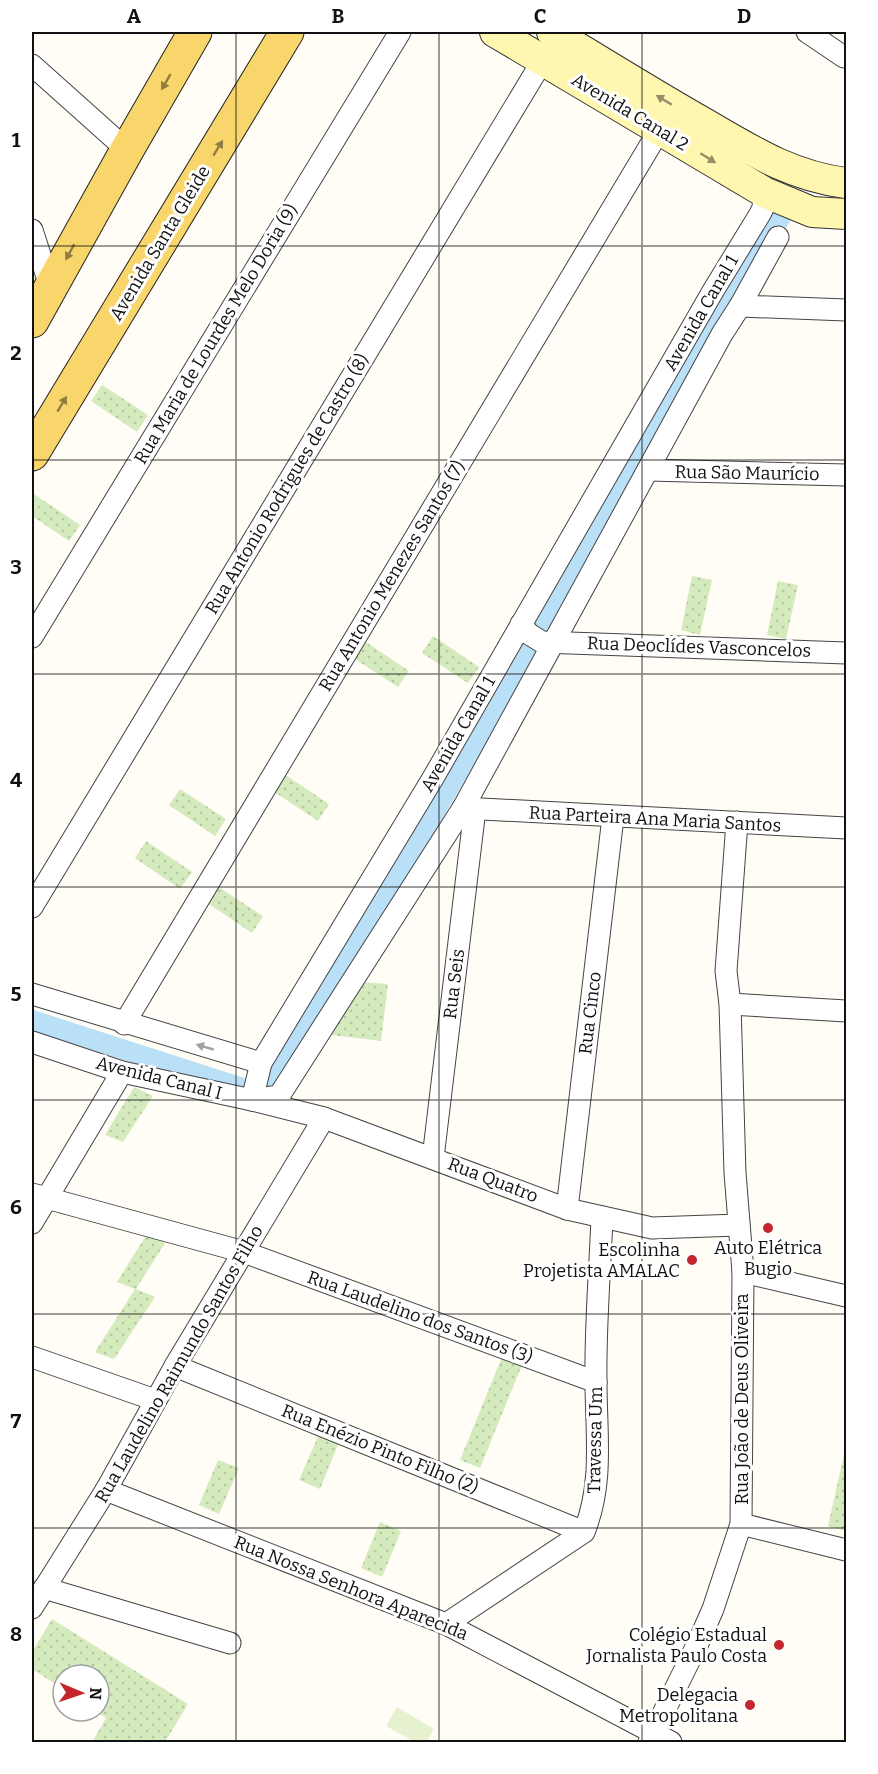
<svg xmlns="http://www.w3.org/2000/svg" width="878" height="1774" viewBox="0 0 878 1774" font-family="Bitter,serif">
	<style>
		.grass { fill: url(#grass-dots) }
		.pitch { fill: #e6f2cf }
		.lines { fill: none; stroke-linecap: round; stroke-linejoin: round }
		.canal { stroke: #b9e0f7; stroke-width: 20 }
		.minor-casing { stroke: #444; stroke-width: 23 }
		.secondary-casing { stroke: #333; stroke-width: 32 }
		.primary-casing { stroke: #222; stroke-width: 35 }
		.minor { stroke: #fff; stroke-width: 21 }
		.secondary { stroke: #fff6b0; stroke-width: 30 }
		.primary { stroke: #f9d66b; stroke-width: 33 }
		.oneway { fill: #917d42 }
		.oneway2 { fill: #948f68 }
		.oneway3 { fill: #a0a0a0 }
		.grid { fill: none; stroke: #111; stroke-width: 1.5; stroke-opacity: 0.55 }
		.poi-dot { fill: #c4262e; stroke: #fff; stroke-width: 2 }
		.labels { text-anchor: middle; stroke-width: 6; stroke-linejoin: round; paint-order: stroke }
		.street-label { font-size: 18px; fill: #111; stroke: #fff }
		.poi-label { font-size: 18px; fill: #111; stroke: #fff; text-anchor: end }
		.neatline { fill: none; stroke: #111; stroke-width: 2 }
		.grid-label { font-size: 20px; text-anchor: middle; font-weight: bold; fill: #111 }
	</style>
	<defs>
		<pattern id="grass-dots" width="8" height="8" patternUnits="userSpaceOnUse" patternTransform="scale(1.5)"><rect width="8" height="8" fill="#d5ebbd"/><path d="M2 2h.1M6 6h.1" fill="none" stroke="#b6c8a1" stroke-width="1.8" stroke-linecap="round"/></pattern>
	</defs>
	<rect width="100%" height="100%" fill="#fffdf5"/>
	<!-- grass -->
	<g class="grass">
		<polygon points="102,385 148,415 137,432 91,401"/>
		<polygon points="34,494 80,525 69,541 32,516 32,499"/>
		<polygon points="692,576 712,580 700,635 681,630"/>
		<polygon points="778,581 798,585 786,639 767,635"/>
		<polygon points="433,636 479,667 468,683 422,653"/>
		<polygon points="363,640 409,671 398,687 352,657"/>
		<polygon points="284,774 329,804 318,821 273,791"/>
		<polygon points="180,789 226,819 215,836 169,805"/>
		<polygon points="146,841 192,872 180,889 135,858"/>
		<polygon points="217,886 263,916 252,933 206,902"/>
		<polygon points="361,982 388,984 381,1041 331,1035"/>
		<polygon points="134,1087 153,1096 123,1142 105,1135"/>
		<polygon points="147,1234 165,1243 136,1289 155,1297 114,1359 95,1352 135,1289 117,1282"/>
		<polygon points="502,1357 522,1365 480,1468 460,1460"/>
		<polygon points="319,1434 339,1442 320,1489 299,1480"/>
		<polygon points="846,1445 846,1531 828,1526"/>
		<polygon points="218,1460 239,1468 219,1514 199,1505"/>
		<polygon points="380,1522 401,1531 382,1577 361,1568"/>
		<polygon points="52,1619 188,1704 165,1742 92,1742 106,1718 96,1711 99,1711 99,1675 63,1675 63,1689 32,1669 32,1652"/>
	</g>
	<!-- pitch -->
	<polygon class="pitch" points="397,1707 434,1729 426,1742 415,1742 386,1726"/>
	<g class="lines">
		<!-- canal -->
		<polyline class="canal" points="32,1020 249,1090 279,1069 416,844 614,504 736,283 781,217"/>
		<!-- minor casing -->
		<g class="minor-casing">
			<g id="minor">
				<polyline points="807,32 844,57"/>
				<polyline points="32,65 127,150"/>
				<polyline points="32,230 50,286"/>
				<polyline points="740,306 846,310"/>
				<polyline points="648,470 846,475"/>
				<polyline points="521,624 529,634 542,642 846,653"/>
				<polyline points="32,637 400,32"/>
				<polyline points="463,808 846,828"/>
				<polyline points="32,907 543,60"/>
				<polyline points="32,994 261,1063"/>
				<polyline points="730,1004 846,1011"/>
				<polyline points="124,1024 660,129"/>
				<polyline points="32,1042 122,1072 252,1100 324,1118 567,1209 652,1228 739,1225"/>
				<polyline points="252,1100 261,1063 433,778 713,291 760,214 763,208 764,192"/>
				<polyline points="252,1100 279,1096 463,808 722,334 740,306 778,237"/>
				<polyline points="433,1158 475,809"/>
				<polyline points="32,1194 244,1252 596,1382"/>
				<polyline points="567,1209 613,817"/>
				<polyline points="32,1223 122,1072"/>
				<polyline points="743,1272 846,1296"/>
				<polyline points="32,1357 155,1400"/>
				<polyline points="175,1366 584,1532"/>
				<polyline points="106,1490 446,1624 671,1742"/>
				<polyline points="741,1524 846,1550"/>
				<polyline points="44,1588 230,1643"/>
				<polyline points="32,1608 106,1490 175,1366 324,1118"/>
				<path d="M446 1624 584 1532C604 1483 596 1433 596 1382 595 1327 600 1272 602 1217"/>
				<polyline points="649,1742 698,1643 713,1609 741,1524 743,1272 735,1173 730,1004 726,971 737,822"/>
			</g>
		</g>
		<!-- secondary casing -->
		<g class="secondary-casing">
			<g id="secondary">
				<polyline points="495,32 764,192 812,212 846,214"/>
				<path d="M552 32C602 62 653 94 704 123 752 151 791 176 846 183"/>
			</g>
		</g>
		<!-- primary casing -->
		<g class="primary-casing">
			<g id="primary">
				<polyline points="32,321 127,150 195,32"/>
				<polyline points="32,454 287,32"/>
			</g>
		</g>
		<!-- minor -->
		<use href="#minor" class="minor"/>
		<!-- secondary -->
		<use href="#secondary" class="secondary"/>
		<!-- primary -->
		<use href="#primary" class="primary"/>
	</g>
	<!-- one-way arrows -->
	<defs><path id="oneway-solid" d="M-6-.8H1V-3.2L6.5 0L1 3.2V.8H-6Z" transform="scale(1.5)"/></defs>
	<g class="oneway">
		<use href="#oneway-solid" transform="translate(166 82) rotate(120)"/>
		<use href="#oneway-solid" transform="translate(218 148) rotate(-59)"/>
		<use href="#oneway-solid" transform="translate(70 252) rotate(119)"/>
		<use href="#oneway-solid" transform="translate(62 404) rotate(-59)"/>
	</g>
	<g class="oneway2">
		<use href="#oneway-solid" transform="translate(664 100) rotate(-149)"/>
		<use href="#oneway-solid" transform="translate(708 158) rotate(32)"/>
	</g>
	<use class="oneway3" href="#oneway-solid" transform="translate(205 1047) rotate(-164)"/>
	<!-- grid -->
	<path class="grid" d="M236 32V1742M439 32V1742M642 32V1742M32 246H846M32 460H846M32 674H846M32 887H846M32 1100H846M32 1314H846M32 1528H846"/>
	<!-- markers -->
	<g class="poi-dot">
		<circle cx="768" cy="1228" r="6"/>
		<circle cx="692" cy="1260" r="6"/>
		<circle cx="779" cy="1645" r="6"/>
		<circle cx="750" cy="1705" r="6"/>
	</g>
	<g class="labels">
		<!-- street labels -->
		<g class="street-label">
			<text transform="translate(630 112) rotate(31)" y="6">Avenida Canal 2</text>
			<text transform="translate(160 243) rotate(-59)" y="6">Avenida Santa Gleide</text>
			<text transform="translate(701 313) rotate(-60)" y="6">Avenida Canal 1</text>
			<text transform="translate(216 334) rotate(-59)" y="6">Rua Maria de Lourdes Melo Doria (9)</text>
			<text transform="translate(747 473) rotate(1)" y="6">Rua São Maurício</text>
			<text transform="translate(287 484) rotate(-59)" y="6">Rua Antonio Rodrigues de Castro (8)</text>
			<text transform="translate(392 576) rotate(-59)" y="6">Rua Antonio Menezes Santos (7)</text>
			<text transform="translate(699 647) rotate(2)" y="6">Rua Deoclídes Vasconcelos</text>
			<text transform="translate(458 734) rotate(-60)" y="6">Avenida Canal 1</text>
			<text transform="translate(655 819) rotate(3)" y="6">Rua Parteira Ana Maria Santos</text>
			<text transform="translate(454 984) rotate(-83)" y="6">Rua Seis</text>
			<text transform="translate(590 1013) rotate(-83)" y="6">Rua Cinco</text>
			<text transform="translate(159 1078) rotate(14)" y="6">Avenida Canal I</text>
			<text transform="translate(493 1180) rotate(21)" y="6">Rua Quatro</text>
			<text transform="translate(420 1317) rotate(20)" y="6">Rua Laudelino dos Santos (3)</text>
			<text transform="translate(179 1364) rotate(-60)" y="6">Rua Laudelino Raimundo Santos Filho</text>
			<text transform="translate(742 1399) rotate(-90)" y="6">Rua João de Deus Oliveira</text>
			<text transform="translate(595 1440) rotate(-89)" y="6">Travessa Um</text>
			<text transform="translate(380 1449) rotate(22)" y="6">Rua Enézio Pinto Filho (2)</text>
			<text transform="translate(351 1588) rotate(22)" y="6">Rua Nossa Senhora Aparecida</text>
		</g>
		<!-- poi labels -->
		<g class="poi-label">
			<text x="768" y="1254" text-anchor="middle">Auto Elétrica<tspan x="768" dy="21">Bugio</tspan></text>
			<text x="680" y="1256">Escolinha<tspan x="680" dy="21">Projetista AMALAC</tspan></text>
			<text x="767" y="1641">Colégio Estadual<tspan x="767" dy="21">Jornalista Paulo Costa</tspan></text>
			<text x="738" y="1701">Delegacia<tspan x="738" dy="21">Metropolitana</tspan></text>
		</g>
	</g>
	<!-- border -->
	<rect width="878" height="1774" fill="none" stroke="#ffffff" stroke-width="66"/>
	<!-- north arrow -->
	<g transform="translate(81 1693) rotate(92)"><circle r="28" fill="#ffffff" stroke="#a0a0a0" stroke-width="1.5"/>
	<path d="M0-4.5L10 22L0 15L-10 22Z" fill="#c4262e"/>
	<text y="-9" font-size="16" font-weight="bold" text-anchor="middle" fill="#111111">N</text>
	</g>
	<rect x="33" y="33" width="812" height="1708" class="neatline"/>
	<g class="grid-label">
		<text x="134" y="23">A</text>
		<text x="338" y="23">B</text>
		<text x="540" y="23">C</text>
		<text x="744" y="23">D</text>
		<text x="16" y="147">1</text>
		<text x="16" y="360">2</text>
		<text x="16" y="574">3</text>
		<text x="16" y="787">4</text>
		<text x="16" y="1001">5</text>
		<text x="16" y="1214">6</text>
		<text x="16" y="1428">7</text>
		<text x="16" y="1641">8</text>
	</g>
</svg>
